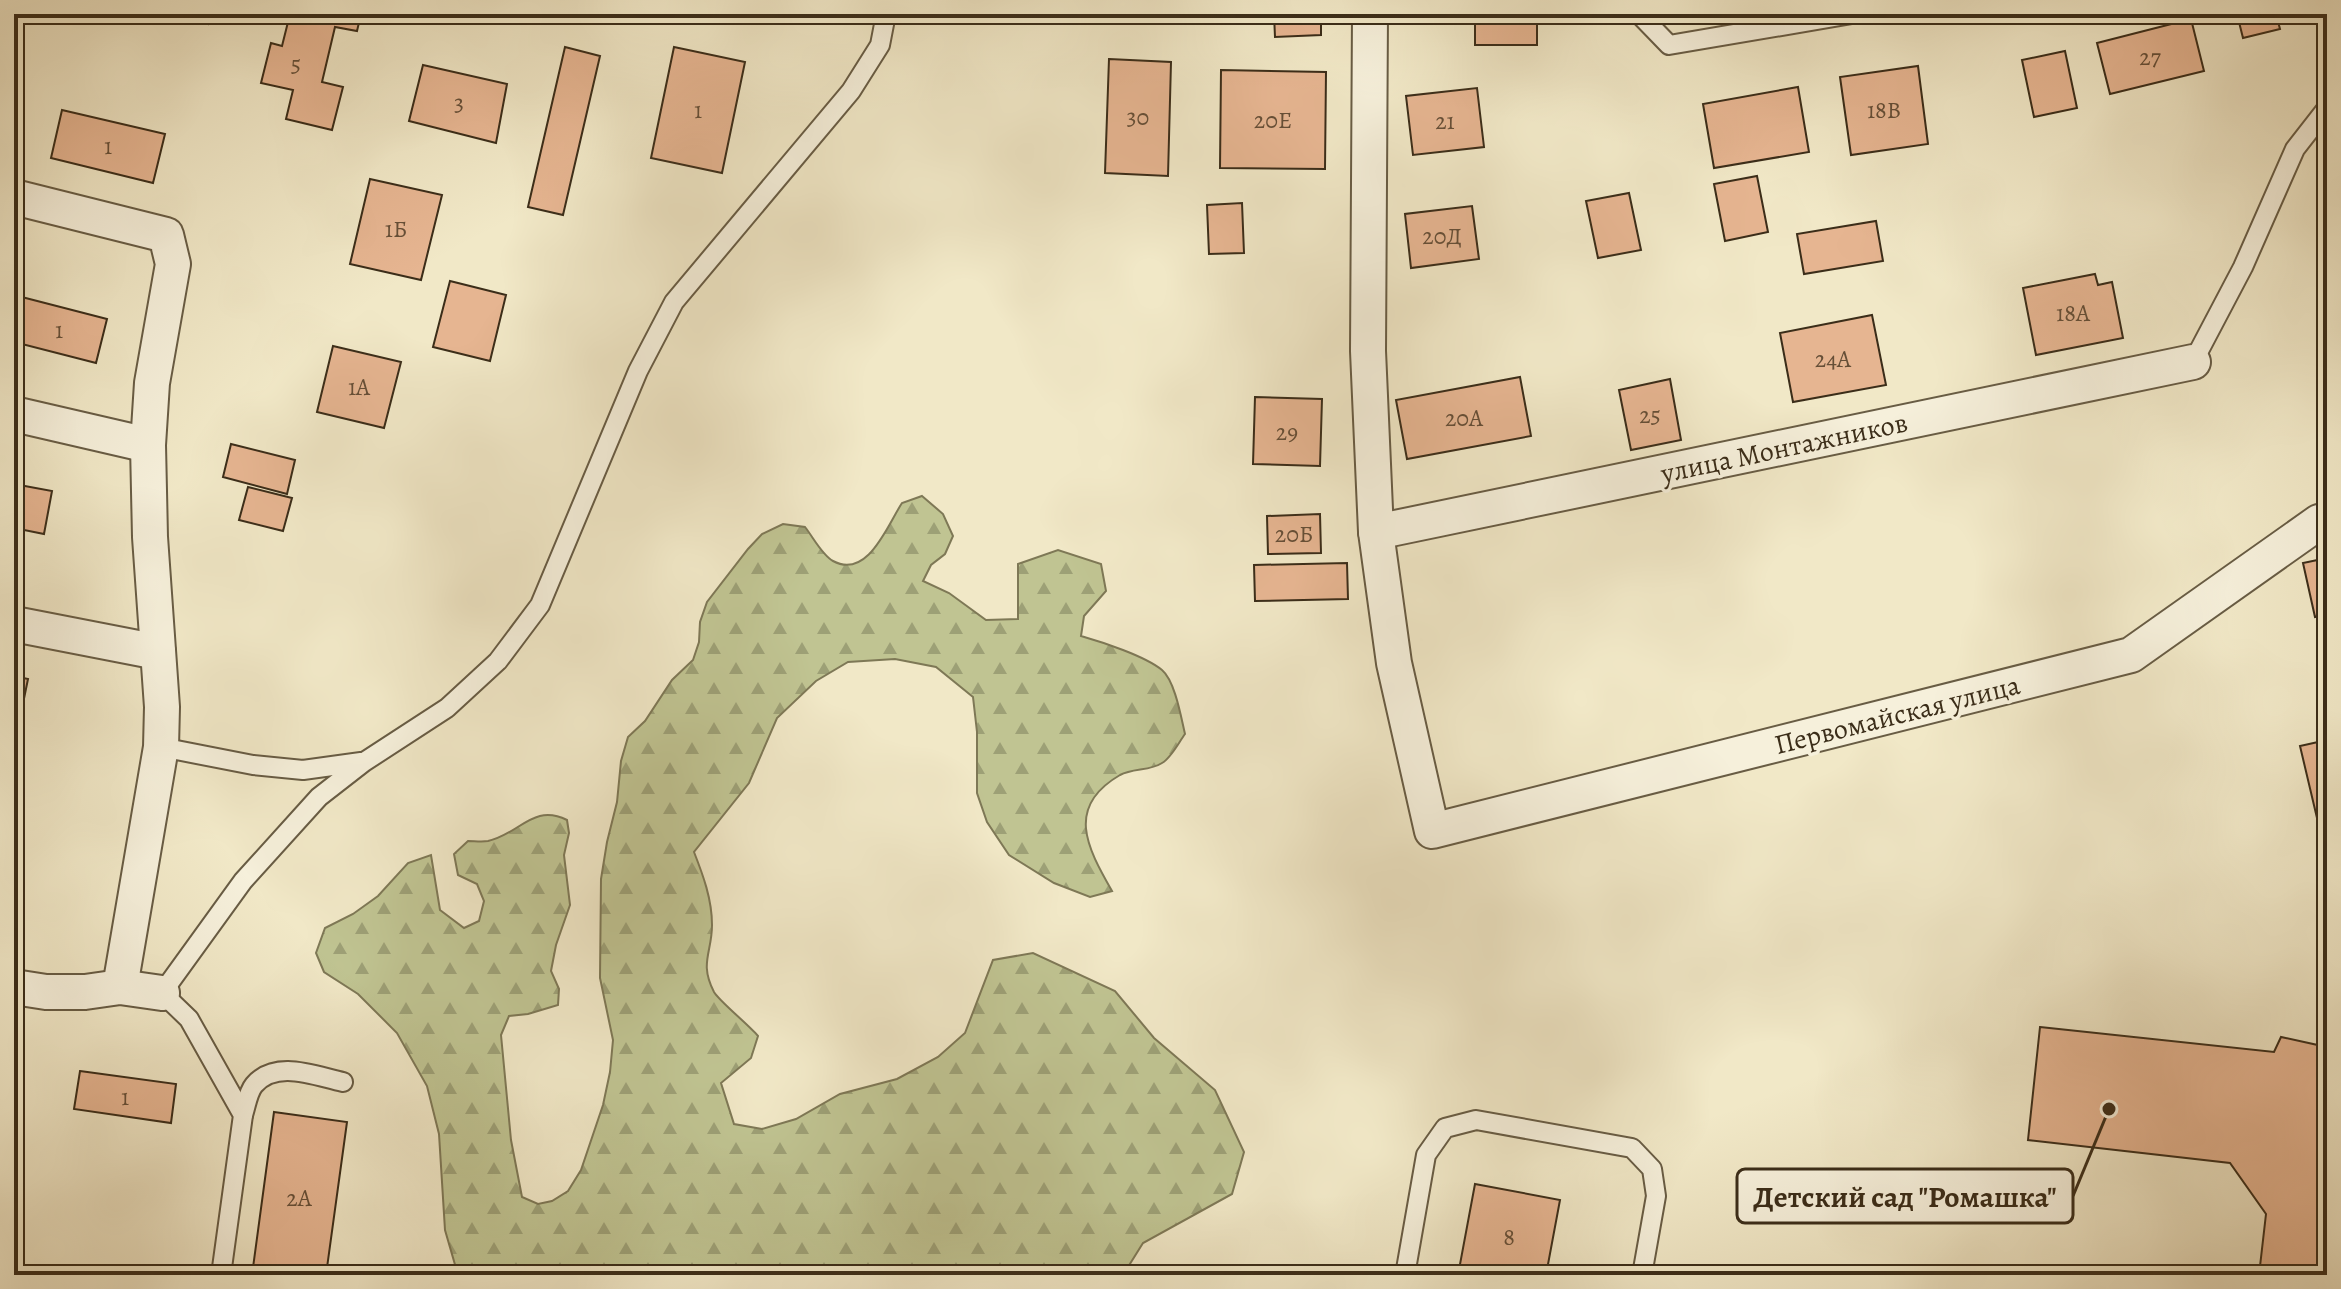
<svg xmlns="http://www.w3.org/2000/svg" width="2341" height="1289" viewBox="0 0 2341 1289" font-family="Alegreya,serif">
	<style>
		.forest { fill: url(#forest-firs); stroke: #7e7856; stroke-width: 2 }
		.building { fill: #e6b591; stroke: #3b2d19; stroke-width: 2 }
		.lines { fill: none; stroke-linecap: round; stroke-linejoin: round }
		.lane-casing { stroke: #685c44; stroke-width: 22 }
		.street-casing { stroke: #685c44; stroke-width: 38 }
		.lane { stroke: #f6f0db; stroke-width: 18 }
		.street { stroke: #f6f0db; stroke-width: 34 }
		.labels { text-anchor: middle; stroke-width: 7; stroke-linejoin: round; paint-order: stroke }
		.number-label { font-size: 24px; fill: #664f37 }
		.street-label { font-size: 28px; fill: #3b2d19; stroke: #f6f0db }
		.leader { fill: none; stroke: #3b2d19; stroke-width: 3 }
		.callout-dot { fill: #3b2d19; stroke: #f6f0db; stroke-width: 3 }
		.callout { fill: #f6f0db; stroke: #3b2d19; stroke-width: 3 }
		.callout-label { font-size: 30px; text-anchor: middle; font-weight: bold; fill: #3b2d19 }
	</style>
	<defs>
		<pattern id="forest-firs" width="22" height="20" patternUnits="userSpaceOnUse" patternTransform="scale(2)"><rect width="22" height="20" fill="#c0c492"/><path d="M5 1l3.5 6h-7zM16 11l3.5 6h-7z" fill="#9da076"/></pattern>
	</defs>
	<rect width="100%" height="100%" fill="#f1e8c7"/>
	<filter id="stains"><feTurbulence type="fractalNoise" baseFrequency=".0025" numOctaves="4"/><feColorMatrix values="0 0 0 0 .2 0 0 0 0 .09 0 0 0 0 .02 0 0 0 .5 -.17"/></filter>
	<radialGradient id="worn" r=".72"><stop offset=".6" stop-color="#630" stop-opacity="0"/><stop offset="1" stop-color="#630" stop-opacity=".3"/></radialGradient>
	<!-- forest -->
	<path class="forest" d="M922 496 943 514 953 536 945 554 931 565 923 581 949 593 986 620 1018 619V564L1058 550 1101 564 1106 591 1084 616 1081 636C1102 642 1145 656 1162 670 1175 681 1181 717 1185 734 1179 742 1171 758 1162 763 1150 771 1133 768 1120 775 1065 807 1087 847 1112 891L1090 897 1054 883 1009 855 987 822 977 793V732L973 697 936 667 895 659 848 662 816 681 777 718 749 783 694 852C703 875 712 899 712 925 712 953 699 963 714 992 719 1001 749 1025 758 1036L751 1058 721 1083 734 1124 762 1129 796 1119 840 1094 897 1079 938 1057 965 1033 993 960 1033 953 1115 991 1154 1038 1215 1090 1244 1152 1232 1194 1143 1243 1123 1275H458L445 1230 439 1134 427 1086 397 1033 358 994 324 972 316 953 325 928 353 914 378 896 408 863 431 855 440 910 464 928 479 921 484 901 477 884 458 875 454 854 468 841C474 841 482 842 488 841 520 834 533 803 567 820L569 833 564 855 570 905 556 945 551 971 559 989 558 1005 528 1014 509 1016 501 1035 511 1140 522 1197 538 1204 552 1201 568 1191 581 1170 603 1105 610 1072 613 1040 600 978 601 879 607 842 617 802 621 761 628 737 645 721 672 680 693 660 699 642 700 622 707 602 748 549 762 534 783 524 805 527C813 537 822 555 833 561 868 580 888 524 902 503Z"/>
	<!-- building -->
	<g class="building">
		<polygon points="166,14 211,14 208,24"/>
		<polygon points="290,14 361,14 357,31 335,27 322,82 343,87 332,130 286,119 293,90 261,83 271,43 282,46"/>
		<polygon points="1274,14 1321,14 1321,35 1275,37"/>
		<rect x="1475" y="14" width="62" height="31"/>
		<polygon points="2237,14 2276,14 2280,29 2243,38"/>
		<polygon points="2191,19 2204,71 2110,94 2097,43"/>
		<polygon points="565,47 600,56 563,215 528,207"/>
		<polygon points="674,47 745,62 722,173 651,158"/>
		<polygon points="2065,51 2077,108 2034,117 2022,60"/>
		<polygon points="1109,59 1171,62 1168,176 1105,173"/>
		<polygon points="423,65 507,84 496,143 409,121"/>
		<polygon points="1918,66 1928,144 1851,155 1840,77"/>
		<polygon points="1221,70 1326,72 1325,169 1220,168"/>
		<polygon points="1798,87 1809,152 1714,168 1703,104"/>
		<polygon points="1477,88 1484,147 1413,155 1406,96"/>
		<polygon points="62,110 165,134 153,183 51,158"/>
		<polygon points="1757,176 1768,232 1725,241 1714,184"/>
		<polygon points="370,179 442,195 421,280 350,264"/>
		<polygon points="1629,193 1641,250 1598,258 1586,201"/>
		<polygon points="1242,203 1244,253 1209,254 1207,205"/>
		<polygon points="1472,206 1479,259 1411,268 1405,214"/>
		<polygon points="1876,221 1883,261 1804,274 1797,234"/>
		<polygon points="2095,274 2098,285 2112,282 2123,338 2036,355 2023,288"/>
		<polygon points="450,281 506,295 490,361 433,347"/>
		<polygon points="14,295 107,319 96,363 14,342"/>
		<polygon points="1872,315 1886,385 1793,402 1780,333"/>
		<polygon points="333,346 401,362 384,428 317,412"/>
		<polygon points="1520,377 1531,436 1407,459 1396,400"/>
		<polygon points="1670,379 1681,440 1631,450 1619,390"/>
		<polygon points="1255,397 1322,399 1320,466 1253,464"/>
		<polygon points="231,444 295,460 287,494 223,477"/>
		<polygon points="14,484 52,491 44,534 14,528"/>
		<polygon points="248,487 292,498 283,531 239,520"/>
		<polygon points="1320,514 1321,553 1268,554 1267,516"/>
		<polygon points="2327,558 2327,615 2315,617 2303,563"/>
		<polygon points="1347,563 1348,599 1255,601 1254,565"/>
		<polygon points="14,676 28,679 18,728 14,727"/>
		<polygon points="2327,740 2327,815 2317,818 2300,746"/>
		<polygon points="2040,1027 2274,1052 2281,1037 2322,1046 2327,1052 2327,1275 2259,1275 2266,1214 2230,1163 2028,1140"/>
		<polygon points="80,1071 176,1084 171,1123 74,1109"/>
		<polygon points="274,1112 347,1122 326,1275 252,1275"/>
		<polygon points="1475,1184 1560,1200 1546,1275 1458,1275"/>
	</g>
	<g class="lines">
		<!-- lane casing -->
		<g class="lane-casing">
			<g id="lane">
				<polyline points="1639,14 1669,45 1852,14"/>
				<polyline points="2193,362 2243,267 2295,149 2327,108"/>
				<polyline points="161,747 253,765 303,770 361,762"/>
				<path d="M243 1115C246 1106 248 1092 254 1085 276 1059 315 1076 343 1082"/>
				<polyline points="221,1275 243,1115 189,1019 162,993 243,881 319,797 364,762 447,708 498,661 540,605 638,371 674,302 851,91 880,45 886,14"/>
				<polyline points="1405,1275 1426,1155 1445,1128 1476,1120 1632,1148 1652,1169 1656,1196 1642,1275"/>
			</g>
		</g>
		<!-- street casing -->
		<g class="street-casing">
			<g id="street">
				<polyline points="1370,14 1368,351 1376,532 1394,663 1432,831 2131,655 2319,522 2327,520"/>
				<polyline points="14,197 166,235 173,264 152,383 148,445 150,537 162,707 161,747 120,987"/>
				<polyline points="14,414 148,445"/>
				<polyline points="1376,532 2193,362"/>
				<polyline points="14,624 158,652"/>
				<polyline points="14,987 46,992 85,992 120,987 162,993"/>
			</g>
		</g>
		<!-- lane -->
		<use href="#lane" class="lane"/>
		<!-- street -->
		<use href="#street" class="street"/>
	</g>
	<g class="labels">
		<!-- number labels -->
		<g class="number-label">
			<text x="2150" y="65">27</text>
			<text x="296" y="72">5</text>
			<text x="459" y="111">3</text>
			<text x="698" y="118">1</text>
			<text x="1884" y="118">18В</text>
			<text x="1138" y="125">30</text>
			<text x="1273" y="128">20Е</text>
			<text x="1445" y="129">21</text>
			<text x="108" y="154">1</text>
			<text x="396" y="237">1Б</text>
			<text x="1442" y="244">20Д</text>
			<text x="2073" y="321">18А</text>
			<text x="59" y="338">1</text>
			<text x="1833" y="367">24А</text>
			<text x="359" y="395">1А</text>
			<text x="1650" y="423">25</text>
			<text x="1464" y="426">20А</text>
			<text x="1287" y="440">29</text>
			<text x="1294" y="542">20Б</text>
			<text x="125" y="1105">1</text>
			<text x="299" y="1206">2А</text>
			<text x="1509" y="1245">8</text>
		</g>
		<!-- street labels -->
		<g class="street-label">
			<text transform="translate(1784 447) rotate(-12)" y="10">улица Монтажников</text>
			<text transform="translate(1897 714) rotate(-14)" y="10">Первомайская улица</text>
		</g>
	</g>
	<!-- callouts -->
	<path class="leader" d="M2109 1109L2073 1196"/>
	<circle class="callout-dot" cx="2109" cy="1109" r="8"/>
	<rect class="callout" x="1737" y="1169" width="336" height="54" rx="8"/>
	<g class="callout-label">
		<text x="1905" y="1207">Детский сад "Ромашка"</text>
	</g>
	<!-- margin -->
	<rect width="2341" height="1289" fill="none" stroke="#f1e8c7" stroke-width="48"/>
	<rect x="16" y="16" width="2309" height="1257" fill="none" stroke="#3b2d19" stroke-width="4"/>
	<rect x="24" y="24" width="2293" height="1241" fill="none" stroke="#3b2d19" stroke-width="2"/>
	<rect width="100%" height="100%" filter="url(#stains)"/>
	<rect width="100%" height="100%" fill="url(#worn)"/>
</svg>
